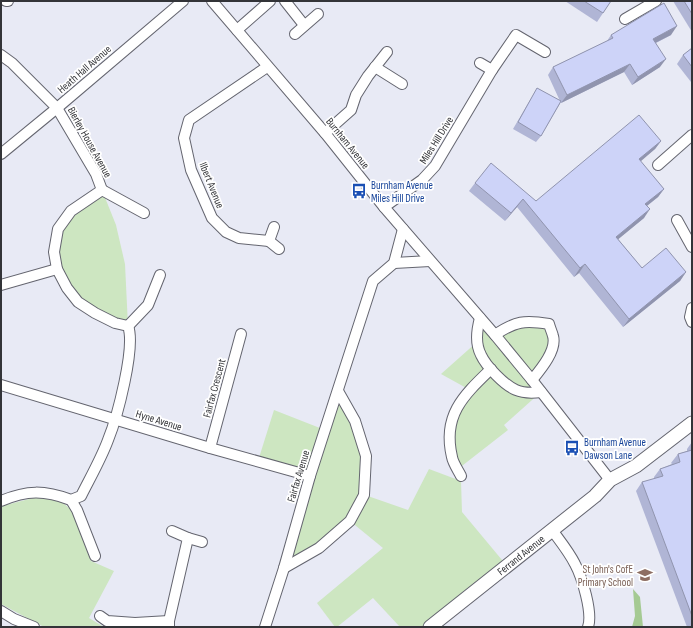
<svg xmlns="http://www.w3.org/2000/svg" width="693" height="628" viewBox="0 0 693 628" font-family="'Sofia Sans Condensed',sans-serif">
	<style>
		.green { fill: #cde6c1 }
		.forest { fill: #a5ca93 }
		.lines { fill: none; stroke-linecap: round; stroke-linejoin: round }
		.minor-casing { stroke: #64656f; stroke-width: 12 }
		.tertiary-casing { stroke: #64656f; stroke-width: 15 }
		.minor { stroke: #fff; stroke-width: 10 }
		.tertiary { stroke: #fff; stroke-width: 13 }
		.wall { fill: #b0b5d5 }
		.shaded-wall { fill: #9094ae }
		.building { fill: #cdd3f8; stroke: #9094ae }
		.labels { text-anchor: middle; stroke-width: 3.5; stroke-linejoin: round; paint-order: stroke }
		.street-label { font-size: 11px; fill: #333438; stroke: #fff }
		.transit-label { font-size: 11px; fill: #164399; stroke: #fff; text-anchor: start }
		.education-label { font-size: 11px; fill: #785e54; stroke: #fff; text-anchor: end }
	</style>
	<rect width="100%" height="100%" fill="#e8eaf5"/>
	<!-- green -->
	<g class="green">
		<polygon points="102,190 116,225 125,264 128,326 78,302 57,269 58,229"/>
		<polygon points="549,324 554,337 532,380 541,392 504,425 508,430 458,469 449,431 470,390 441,374 477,342 478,325 495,335 508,326"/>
		<polygon points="338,391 366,456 365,495 408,510 429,469 461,481 462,512 507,566 430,627 400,627 373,598 337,627 335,627 317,603 383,548 350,521 284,568 310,476 258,461 274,410 325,430"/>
		<path d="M33 498C42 498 52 499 61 502 79 511 88 543 91 561L114 571 89 618 104 627H44L1 604V507L6 505Z"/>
	</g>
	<!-- forest -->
	<polygon class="forest" points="633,589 640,597 643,627 632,627 635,616"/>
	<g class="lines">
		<!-- minor casing -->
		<g class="minor-casing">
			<g id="minor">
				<polyline points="6,1 8,1"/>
				<polyline points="212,1 325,133 384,207 495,335 532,380 610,480"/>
				<polyline points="285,1 304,25"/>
				<polyline points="625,19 656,1"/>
				<polyline points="237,30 270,1"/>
				<polyline points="295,34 318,14"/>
				<path d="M1 55 12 63 57 108 96 174 102 190 71 211 58 229 54 252 57 269 67 288 78 302 95 313 115 323 128 326C136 347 117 418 108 440 101 459 90 478 81 496L71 500C44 490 27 490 1 501"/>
				<polyline points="480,63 492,70 516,35 545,52"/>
				<polyline points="267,67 189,120 184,138 191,170 212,218 226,232 239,238 269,241 274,227"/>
				<polyline points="375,67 402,84"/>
				<polyline points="325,133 351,110 356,95 368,76 387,52"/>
				<polyline points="1,154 57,108 183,1"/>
				<polyline points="658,165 692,135"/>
				<polyline points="102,190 144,213"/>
				<polyline points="384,207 422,180 435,166 492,70"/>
				<polyline points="677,220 692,247"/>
				<polyline points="269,241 279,249"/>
				<polyline points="394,263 430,261"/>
				<polyline points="1,285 57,269"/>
				<polyline points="692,308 690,317 692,322"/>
				<path d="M480 318C477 329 475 344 481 355 486 366 504 385 516 390 523 393 533 393 541 392"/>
				<polyline points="128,326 148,305 160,275"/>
				<path d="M495 335C515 321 525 320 549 324 550 328 552 332 553 336 557 350 541 369 532 380"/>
				<polyline points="1,385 210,448 310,476"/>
				<polyline points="210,448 241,334"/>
				<path d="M461 476C458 470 453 463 452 457 442 415 464 395 491 369"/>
				<polyline points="71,500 77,510 95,556"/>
				<path d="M552 530C560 541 569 552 575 564 582 577 593 613 588 627"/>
				<polyline points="188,538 202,542"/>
				<polyline points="284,568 319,548 350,521 364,495 366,456 355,421 338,391"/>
				<polyline points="1,611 14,619 34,627"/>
				<polyline points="100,616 107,621 135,623 169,621"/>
				<polyline points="169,627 169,621 188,538 172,531"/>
				<polyline points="265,627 284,568 310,476 373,281 394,263 403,229"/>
			</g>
		</g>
		<!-- tertiary casing -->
		<g class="tertiary-casing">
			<g id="tertiary">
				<path id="s1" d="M430 627 595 496 610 480 636 466 692 423"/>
			</g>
		</g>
		<!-- minor -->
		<use href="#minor" class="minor"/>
		<!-- tertiary -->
		<use href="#tertiary" class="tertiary"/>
	</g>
	<!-- wall -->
	<g class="wall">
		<polygon points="565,1 611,1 597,22"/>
		<polygon points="673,1 692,1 692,32"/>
		<polygon points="611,35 671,35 656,43 660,67 632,85 624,72 561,103 561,102 541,136 536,142 513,129 533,95 537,88 560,101 548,75 553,67 607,41"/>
		<polygon points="692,48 692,80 691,82 677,64 683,55"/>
		<polygon points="661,141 655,149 640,161 664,189 658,197 647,206 644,218 618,239 642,268 686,272 680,281 623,327 579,273 574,277 517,207 505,221 469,191 475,183 536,201"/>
		<polygon points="692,442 692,627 687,627 636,491 642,482 654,479 654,477 660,469 672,464 671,463 678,454 687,451 687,449"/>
	</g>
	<!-- shaded-wall -->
	<g class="shaded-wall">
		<polygon points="677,26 671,35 647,47 653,39"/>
		<polygon points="666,59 660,67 632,85 638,77"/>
		<polygon points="630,64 624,72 561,103 567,95"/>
		<polygon points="661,141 655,149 633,168 639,159"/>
		<polygon points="664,189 658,197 639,212 645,204"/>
		<polygon points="523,199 517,207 505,221 511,213"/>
		<polygon points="650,209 644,218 610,246 616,237"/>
		<polygon points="585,264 579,273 574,277 580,268"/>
		<polygon points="686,272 680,281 623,327 629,319"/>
	</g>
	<!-- building -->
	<g class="building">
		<polygon points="584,1 611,1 603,13"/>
		<polygon points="684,1 692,1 692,14"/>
		<polygon points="664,3 677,26 653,39 666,59 638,77 630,64 567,95 553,67 613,38 611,35"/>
		<polygon points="692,48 692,67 683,55"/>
		<polygon points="537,88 561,101 541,136 518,122"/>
		<polygon points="639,115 661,141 639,159 664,189 645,204 650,209 616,237 642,268 666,248 686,272 629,319 585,264 580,268 523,199 511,213 475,183 491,163 536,201"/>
		<polygon points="692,450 692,616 642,482 663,476 660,469 680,462 678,454"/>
	</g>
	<!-- icons -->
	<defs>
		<g id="bus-bare" transform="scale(1.2)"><path d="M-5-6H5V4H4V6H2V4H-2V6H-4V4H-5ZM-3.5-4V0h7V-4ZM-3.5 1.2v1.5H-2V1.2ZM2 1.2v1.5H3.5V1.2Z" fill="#1a4fb4" stroke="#fff" stroke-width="2.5" paint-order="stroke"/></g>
		<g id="school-bare" transform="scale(1.2)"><path d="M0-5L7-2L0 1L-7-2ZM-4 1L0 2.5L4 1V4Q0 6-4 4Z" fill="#8d6e63" stroke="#fff" stroke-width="2.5" paint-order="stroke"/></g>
	</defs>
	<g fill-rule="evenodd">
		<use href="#bus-bare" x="359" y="191"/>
		<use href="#bus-bare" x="572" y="448"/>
		<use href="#school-bare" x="645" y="575"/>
	</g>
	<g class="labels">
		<!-- street labels -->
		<g class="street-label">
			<text transform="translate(84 69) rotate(-41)" y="4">Heath Hall Avenue</text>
			<text transform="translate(436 140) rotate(-58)" y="4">Miles Hill Drive</text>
			<text transform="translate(90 142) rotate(61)" y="4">Bierley House Avenue</text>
			<text transform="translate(348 143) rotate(51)" y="4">Burnham Avenue</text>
			<text transform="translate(212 185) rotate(68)" y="4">Ilbert Avenue</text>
			<text transform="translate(214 388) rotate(-75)" y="4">Fairfax Crescent</text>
			<text transform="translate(159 420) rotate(17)" y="4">Hyne Avenue</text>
			<text transform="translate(298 476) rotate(-73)" y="4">Fairfax Avenue</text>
			<text dy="4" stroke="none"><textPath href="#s1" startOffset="116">Ferrand Avenue</textPath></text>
		</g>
		<!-- transit labels -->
		<g class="transit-label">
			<text x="371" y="189">Burnham Avenue<tspan x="371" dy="13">Miles Hill Drive</tspan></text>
			<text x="584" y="446">Burnham Avenue<tspan x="584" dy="13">Dawson Lane</tspan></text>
		</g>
		<!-- education labels -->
		<g class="education-label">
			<text x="633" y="573">St John's CofE<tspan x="633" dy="13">Primary School</tspan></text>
		</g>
	</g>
	<!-- border -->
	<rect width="693" height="628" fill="none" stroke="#333438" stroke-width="4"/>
</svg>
